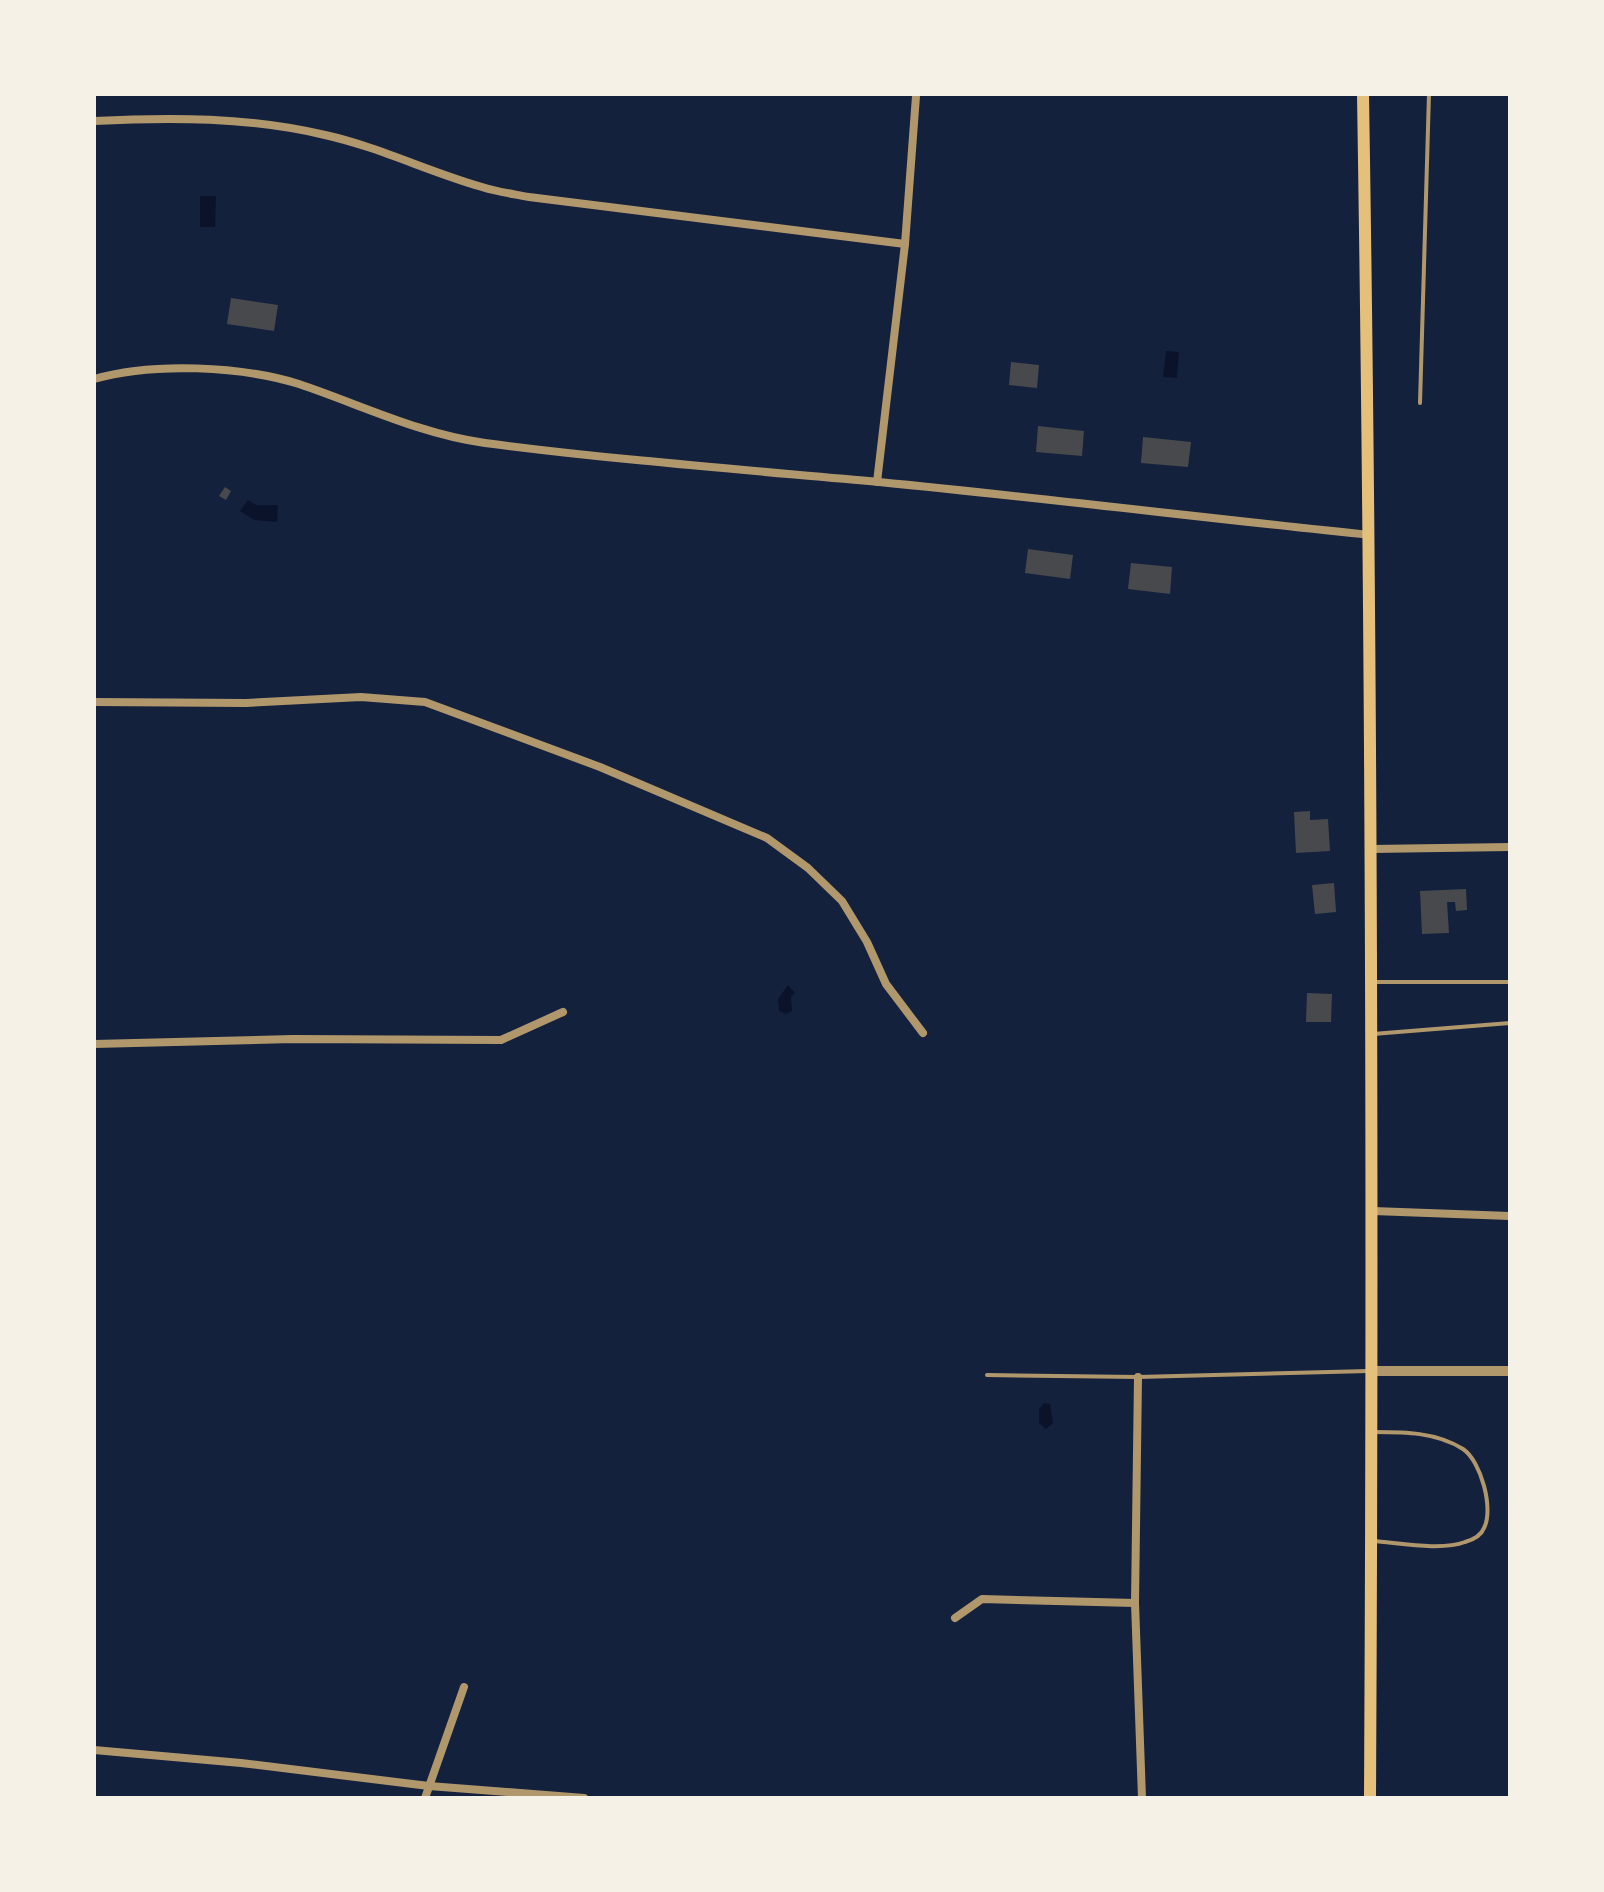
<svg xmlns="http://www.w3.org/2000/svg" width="1604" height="1892" viewBox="0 0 1604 1892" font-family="Barlow,sans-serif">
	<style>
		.water { fill: #0b132b }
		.building { fill: #48494c }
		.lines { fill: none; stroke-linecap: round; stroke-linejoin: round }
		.service { stroke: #b1986c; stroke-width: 4 }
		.minor { stroke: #b1986c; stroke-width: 8 }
		.tertiary { stroke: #b1986c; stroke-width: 10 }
		.primary { stroke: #e5c07b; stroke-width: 12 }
	</style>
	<rect width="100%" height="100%" fill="#14213d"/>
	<!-- water -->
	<g class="water">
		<polygon points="200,196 216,196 215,227 200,227"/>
		<polygon points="1166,351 1179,352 1177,378 1163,377"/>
		<polygon points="248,500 256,505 278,505 277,522 254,520 240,511"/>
		<polygon points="788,985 795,993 791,997 792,1011 786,1014 779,1011 778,999"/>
		<polygon points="1044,1403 1050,1404 1053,1423 1046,1429 1039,1423 1039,1409"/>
	</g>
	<!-- building -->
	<g class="building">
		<polygon points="231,298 278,305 274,331 227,324"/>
		<polygon points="1011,362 1039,365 1037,388 1009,385"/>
		<polygon points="1038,426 1084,431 1082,456 1036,452"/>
		<polygon points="1143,437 1191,442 1188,467 1141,463"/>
		<polygon points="225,487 231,491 226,500 219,496"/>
		<polygon points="1028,549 1073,555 1070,579 1025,573"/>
		<polygon points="1131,563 1172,567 1170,594 1128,589"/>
		<polygon points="1310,811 1310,820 1328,819 1330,851 1296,853 1294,812"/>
		<polygon points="1334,883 1336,912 1315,914 1312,885"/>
		<polygon points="1466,889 1467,910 1456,911 1455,902 1447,902 1449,933 1422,934 1420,891"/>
		<polygon points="1307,993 1332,994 1331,1022 1306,1022"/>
	</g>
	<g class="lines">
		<!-- service -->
		<g class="service">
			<polyline points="1420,403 1429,94"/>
			<polyline points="1372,982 1510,982"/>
			<polyline points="1373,1034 1510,1023"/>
			<polyline points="987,1375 1138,1377 1369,1371"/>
			<path d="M1373 1541C1400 1543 1441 1551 1465 1542 1472 1540 1481 1536 1484 1528 1494 1509 1481 1461 1463 1449 1436 1432 1404 1432 1374 1432"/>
		</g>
		<!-- minor -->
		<g class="minor">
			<path d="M94 121C170 117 250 117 325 135 379 147 429 172 482 187 497 192 514 194 529 197L905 244"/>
			<path d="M94 379C153 362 241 366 299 384 361 405 420 434 485 443 616 460 747 470 879 482 1043 498 1206 518 1370 535"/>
			<polyline points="877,482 905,244 916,96"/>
			<polyline points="94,702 246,703 361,697 425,702 600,767 767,838 808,868 842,901 867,942 886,984 923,1033"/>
			<polyline points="1371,849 1510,847"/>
			<polyline points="94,1044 293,1039 501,1040 563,1012"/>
			<polyline points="1373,1211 1510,1216"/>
			<polyline points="1138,1377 1135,1603 1142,1798"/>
			<polyline points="955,1618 982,1599 1135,1603"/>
			<polyline points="94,1750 241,1763 429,1786 584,1798"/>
			<polyline points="425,1798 464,1687"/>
		</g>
		<!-- tertiary -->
		<polyline class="tertiary" points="1372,1371 1510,1371"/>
		<!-- primary -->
		<path class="primary" d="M1363 94C1372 662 1373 1230 1370 1798"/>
	</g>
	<!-- border -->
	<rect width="1604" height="1892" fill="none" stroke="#f6f1e7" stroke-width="192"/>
</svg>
